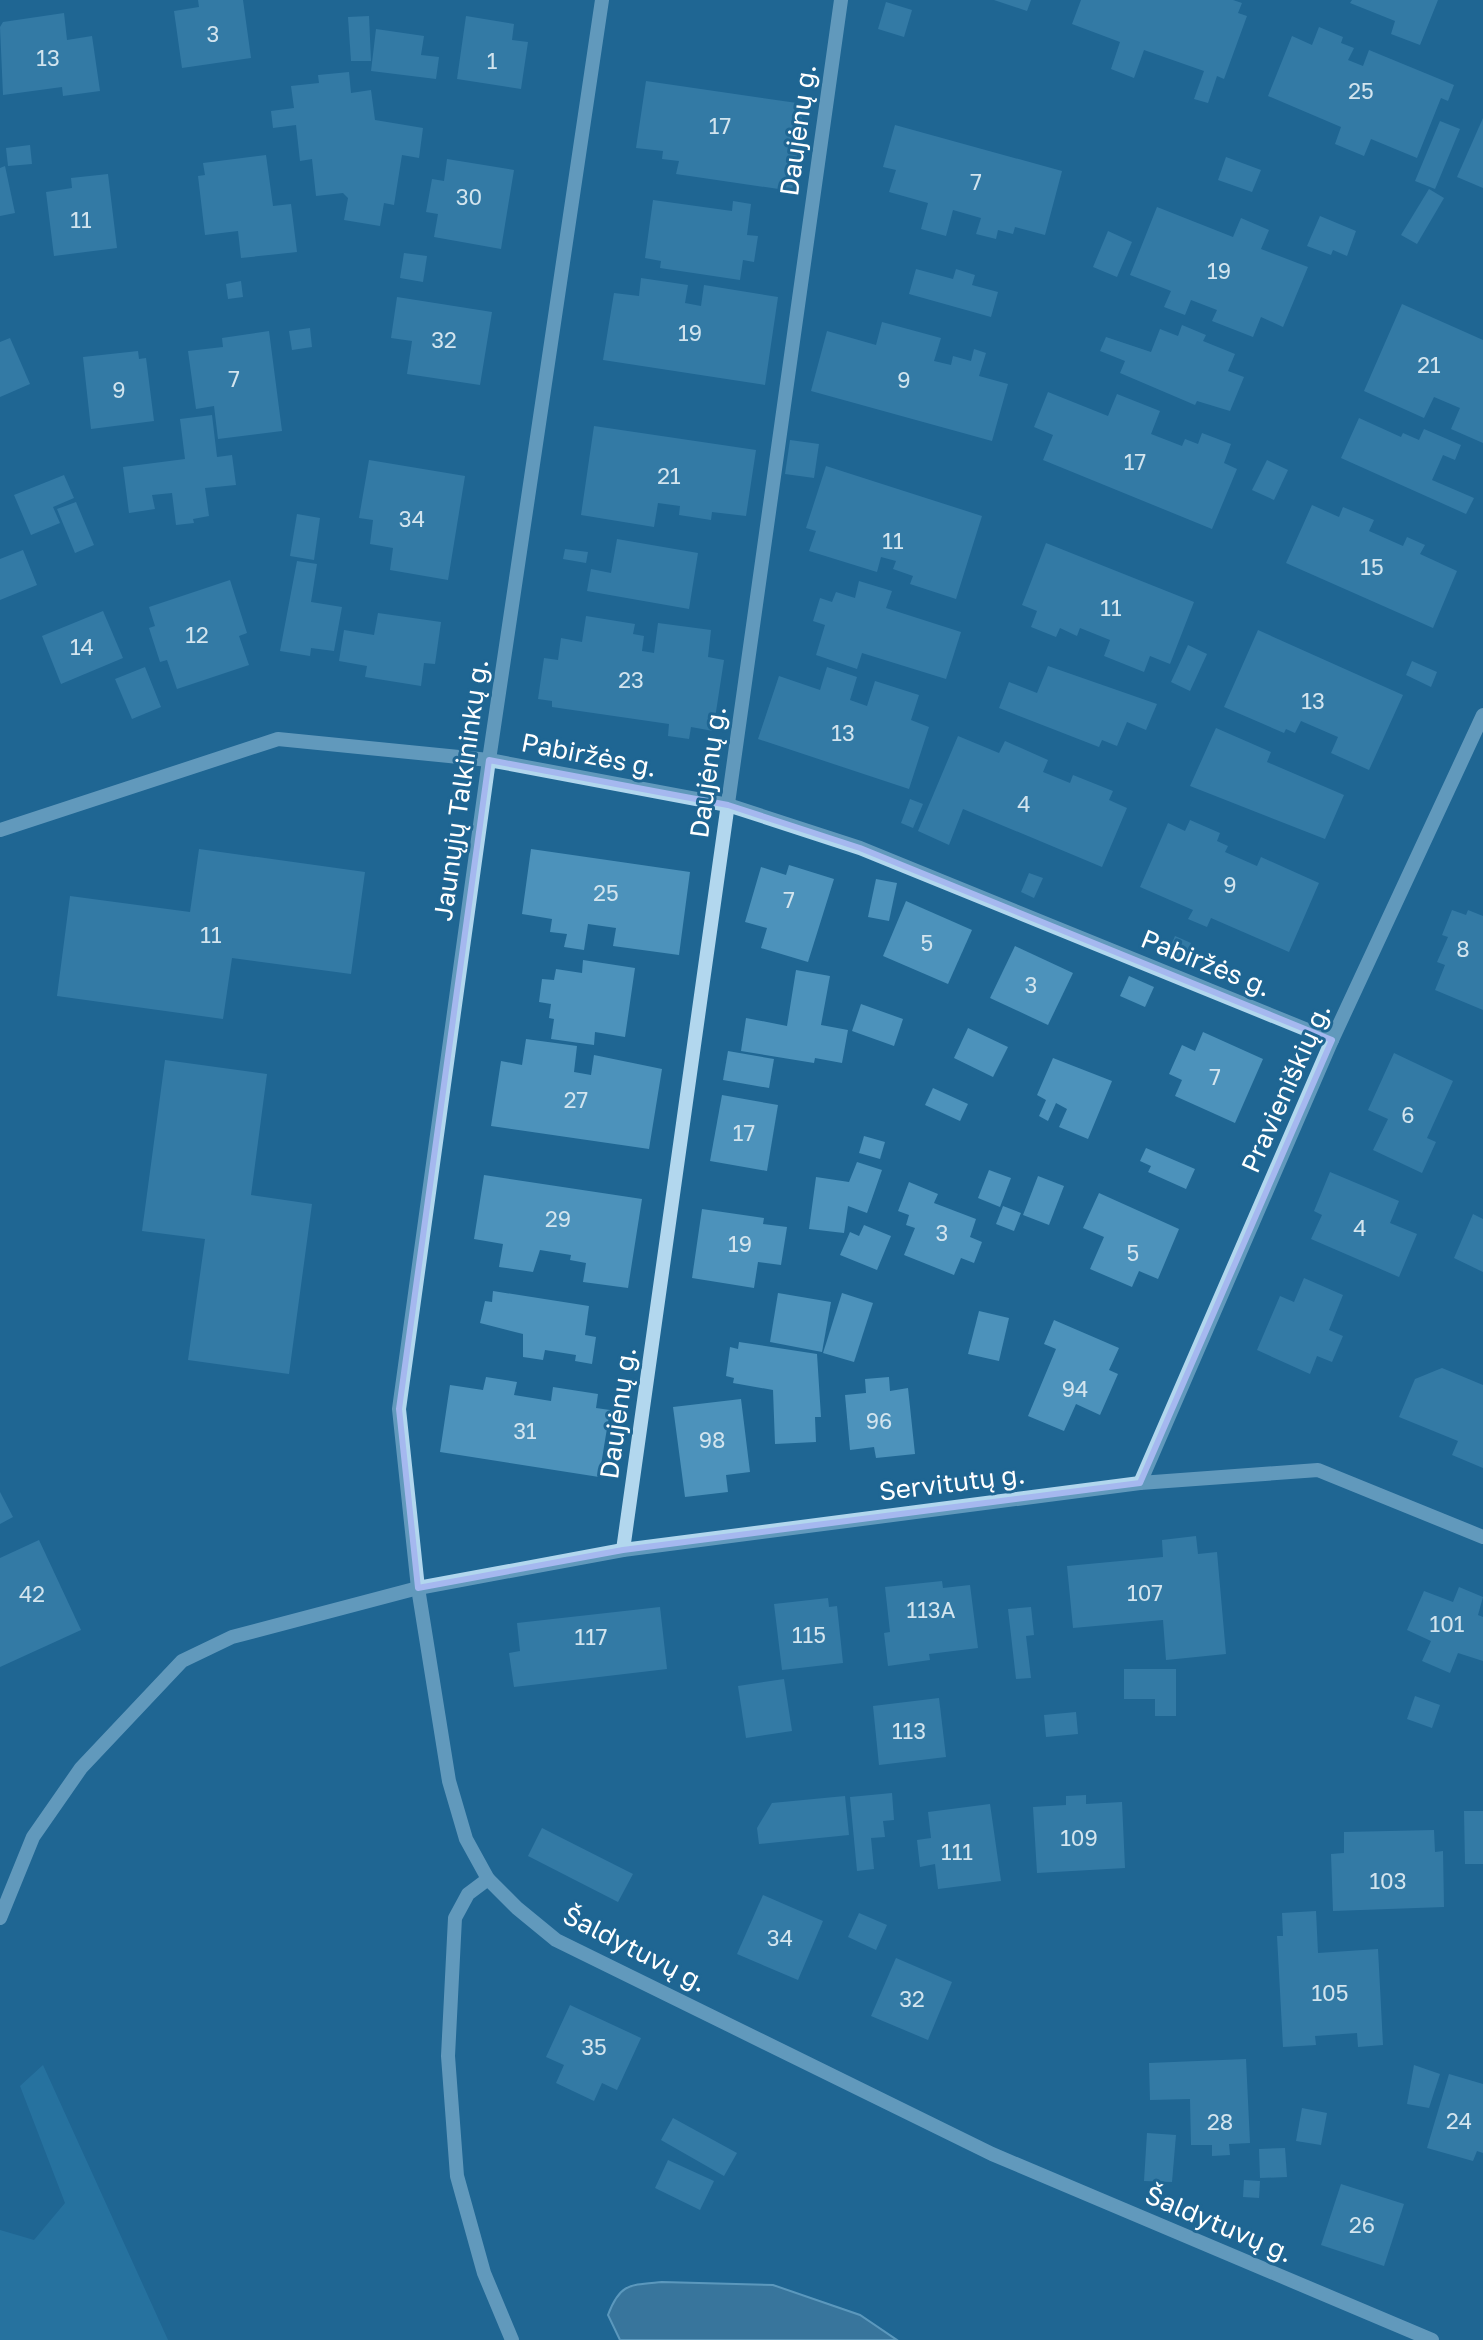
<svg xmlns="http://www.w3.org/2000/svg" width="1483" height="2340" viewBox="0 0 1483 2340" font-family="'Golos Text',sans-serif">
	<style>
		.green { fill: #3080ae }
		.water { fill: #5888a6; stroke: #a5d5ef; stroke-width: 2 }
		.building { fill: #4c92bb }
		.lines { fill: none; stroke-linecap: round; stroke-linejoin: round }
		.minor { stroke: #b2d7ee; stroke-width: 14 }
		.marked { fill: none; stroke: #a5b8ef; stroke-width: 6; stroke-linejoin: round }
		.labels { text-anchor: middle; stroke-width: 6; stroke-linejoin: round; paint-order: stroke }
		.number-label { font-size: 22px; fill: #d2e4ee }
		.street-label { font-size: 26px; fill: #fff; stroke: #1f6693 }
	</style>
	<rect width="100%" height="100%" fill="#1f6693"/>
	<!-- green -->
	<polygon class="green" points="43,2065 168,2340 0,2340 0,2230 34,2240 65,2203 20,2086"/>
	<!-- water -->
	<path class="water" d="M662 2282 773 2285 860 2315 897 2340H620L608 2315C620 2283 630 2285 662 2282Z"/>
	<!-- building -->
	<g class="building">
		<polygon points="198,0 243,0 251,58 182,68 174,11 199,7"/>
		<polygon points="994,0 1031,0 1027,11"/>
		<polygon points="1081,0 1233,0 1242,3 1238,13 1247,16 1224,79 1217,76 1208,103 1194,99 1204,71 1144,50 1134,78 1111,69 1120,42 1072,24"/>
		<polygon points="1352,0 1438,0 1420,45 1391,34 1395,21 1350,3"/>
		<polygon points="886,2 912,10 904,37 878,29"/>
		<polygon points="64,13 67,40 92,36 100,91 63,96 62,87 3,95 0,27 3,22"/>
		<polygon points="369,16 371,61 351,61 348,17"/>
		<polygon points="466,16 514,24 512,40 528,42 521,89 457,79"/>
		<polygon points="1319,27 1343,37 1341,43 1354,48 1348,60 1363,66 1369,50 1454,85 1448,101 1441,98 1417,158 1371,139 1364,156 1335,144 1341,127 1268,96 1292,36 1312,45"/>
		<polygon points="376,29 424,36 421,55 439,57 436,79 371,71"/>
		<polygon points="349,72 351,93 371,90 375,120 423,128 419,158 402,155 394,205 384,203 380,226 344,220 348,198 343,193 316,196 312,159 300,161 296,125 273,128 271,111 294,108 291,86 319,83 318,75"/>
		<polygon points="646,81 804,104 792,191 676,174 679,161 662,159 663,151 636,148"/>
		<polygon points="1483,118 1483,188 1457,177"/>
		<polygon points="1440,121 1460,129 1435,189 1415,181"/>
		<polygon points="895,125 1062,171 1045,235 1015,227 1013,234 998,230 996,239 976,234 981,218 953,210 946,236 921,229 928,203 889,192 896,170 883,167"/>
		<polygon points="30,145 32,164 8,166 6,148"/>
		<polygon points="266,155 273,206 291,204 297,252 241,258 238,231 205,235 198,176 205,175 203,163"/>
		<polygon points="1226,157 1261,170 1252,192 1218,180"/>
		<polygon points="447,159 514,170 501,249 434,237 438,214 426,212 432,179 444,181"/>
		<polygon points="5,166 15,213 0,216 0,168"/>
		<polygon points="108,174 117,248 54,256 46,192 72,188 71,178"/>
		<polygon points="1429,189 1444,198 1417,244 1401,235"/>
		<polygon points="653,200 732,211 733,201 751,204 747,235 758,236 754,262 743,260 740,280 660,268 661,261 645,258"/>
		<polygon points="1157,207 1233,237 1241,218 1269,230 1261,249 1308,267 1283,327 1261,317 1253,337 1212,321 1217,310 1191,300 1185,315 1164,307 1171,291 1130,275"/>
		<polygon points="1320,216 1356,231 1347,256 1333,250 1331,255 1307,246"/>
		<polygon points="1108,231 1132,242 1117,277 1093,267"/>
		<polygon points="404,253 427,256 423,282 400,278"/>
		<polygon points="916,269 953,279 956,269 975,275 972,285 998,292 991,317 909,294"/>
		<polygon points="641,278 688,285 685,303 701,306 704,285 778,297 765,385 603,360 614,293 639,296"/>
		<polygon points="241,281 243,297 228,299 226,284"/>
		<polygon points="397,297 492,312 480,385 407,374 412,341 391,338"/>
		<polygon points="1402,304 1483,340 1483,443 1451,429 1460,408 1434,397 1424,418 1364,391"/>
		<polygon points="882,322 941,338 934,361 951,365 953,356 971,361 974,349 986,353 979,376 1008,384 992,441 811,391 827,331 876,345"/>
		<polygon points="1182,325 1206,335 1203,341 1235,354 1228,371 1244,377 1230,411 1197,401 1195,405 1120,373 1125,361 1100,351 1106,337 1151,352 1160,329 1178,336"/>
		<polygon points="310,328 312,347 292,350 289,331"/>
		<polygon points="269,331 282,431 218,439 214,406 196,409 188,351 223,347 222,338"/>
		<polygon points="10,338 30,384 0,397 0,342"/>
		<polygon points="138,351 139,359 146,358 154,421 91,429 83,357"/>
		<polygon points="1048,392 1108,416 1117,394 1160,411 1151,434 1182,446 1185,439 1198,444 1202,433 1231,444 1224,463 1237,469 1212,529 1043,460 1053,435 1034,427"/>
		<polygon points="212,415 217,457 232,455 236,485 205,488 209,516 193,519 194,523 176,525 172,493 152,495 155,509 129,513 123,467 185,459 180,419"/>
		<polygon points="1359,418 1401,437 1403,433 1419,440 1424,429 1461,445 1455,460 1443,455 1432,480 1474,498 1466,514 1341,458"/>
		<polygon points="594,426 756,450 746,516 712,512 711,520 679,515 680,506 658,503 654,527 581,515"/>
		<polygon points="790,440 819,444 814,478 785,474"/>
		<polygon points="369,460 465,476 448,580 390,570 393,548 370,544 373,520 359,518"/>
		<polygon points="1267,460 1288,470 1274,500 1252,490"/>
		<polygon points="826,466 982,516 956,599 910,584 913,576 893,569 896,561 881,557 877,572 809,551 816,531 806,528"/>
		<polygon points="64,475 74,498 53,507 60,523 31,535 14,495"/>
		<polygon points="76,502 94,545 75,553 57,509"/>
		<polygon points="1312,505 1339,517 1343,507 1374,520 1369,531 1403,546 1407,537 1425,545 1420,554 1457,571 1433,628 1286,563"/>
		<polygon points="297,514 320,518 314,560 290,556"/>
		<polygon points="617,539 698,553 689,609 587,591 591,569 611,573"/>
		<polygon points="1046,543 1194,602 1170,664 1150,656 1144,672 1104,656 1110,640 1080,628 1077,636 1060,628 1056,637 1031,627 1037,611 1022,605"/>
		<polygon points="565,549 588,552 586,563 563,559"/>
		<polygon points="23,550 37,585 0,600 0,559"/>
		<polygon points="297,561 317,564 311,602 342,607 334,651 311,648 310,656 280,651"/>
		<polygon points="230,580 247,633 239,636 249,665 177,689 167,660 160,662 149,628 155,626 149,607"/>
		<polygon points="859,581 892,591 886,608 961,632 946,679 862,653 857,669 816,655 825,625 813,621 820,598 832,602 836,592 855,598"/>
		<polygon points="103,611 123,658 61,684 42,636"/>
		<polygon points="378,613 441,622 435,664 424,663 421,686 365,677 367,666 339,661 344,630 374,635"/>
		<polygon points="586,616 635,624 633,634 644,636 642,651 654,653 658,623 711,630 708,657 724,660 713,731 691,727 689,739 668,736 669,724 552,707 552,701 538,699 544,658 558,660 561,638 582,642"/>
		<polygon points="1258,630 1403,695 1369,770 1331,753 1338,737 1301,721 1295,733 1286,729 1284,733 1224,707"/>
		<polygon points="1188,645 1207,654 1190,691 1171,682"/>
		<polygon points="1412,661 1437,672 1431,687 1406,675"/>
		<polygon points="1048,666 1157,704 1146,730 1127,722 1117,746 1102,740 1099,747 999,708 1009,682 1037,693"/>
		<polygon points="145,667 161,707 132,719 115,679"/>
		<polygon points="827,667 857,677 850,700 867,706 875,681 919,695 911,720 929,727 909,789 758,739 779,676 820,690"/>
		<polygon points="1216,728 1271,752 1267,762 1344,795 1325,839 1190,786"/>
		<polygon points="958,736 999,753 1005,741 1048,760 1043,772 1070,783 1073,775 1113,791 1109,800 1127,808 1102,867 963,809 949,845 918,831"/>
		<polygon points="910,799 923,804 913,828 901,823"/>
		<polygon points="1190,820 1220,833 1217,841 1228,846 1225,852 1257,866 1261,857 1319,883 1289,952 1211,918 1207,927 1188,919 1193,910 1140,887 1168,823 1185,831"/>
		<polygon points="199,849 365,872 351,974 232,958 223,1019 57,996 70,896 190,912"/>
		<polygon points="531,849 690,872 679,955 613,946 616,928 588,924 584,950 564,947 567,934 550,932 552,919 522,914"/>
		<polygon points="789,865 834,879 808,962 761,948 767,928 745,922 761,867 786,875"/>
		<polygon points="1029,873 1043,878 1034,898 1021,892"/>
		<polygon points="876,879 897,883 889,921 868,917"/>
		<polygon points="906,901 972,930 948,984 883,956"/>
		<polygon points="1452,910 1466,915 1468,910 1483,916 1483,1010 1435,990 1445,965 1437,962 1448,937 1442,935"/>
		<polygon points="1175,936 1191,943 1182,963 1167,955"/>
		<polygon points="1015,946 1073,973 1048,1025 990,998"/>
		<polygon points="583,960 635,968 625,1037 595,1032 594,1045 551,1039 554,1019 549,1018 551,1004 539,1002 542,979 554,980 556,969 582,973"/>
		<polygon points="796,970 830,976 821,1025 848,1030 842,1063 815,1058 814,1063 741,1051 746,1018 787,1026"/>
		<polygon points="1129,976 1154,987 1145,1007 1120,996"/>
		<polygon points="861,1004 903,1019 894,1046 852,1031"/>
		<polygon points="968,1028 1008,1047 993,1077 954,1058"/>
		<polygon points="1203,1032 1263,1059 1235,1123 1175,1096 1182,1080 1169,1074 1182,1045 1195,1051"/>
		<polygon points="526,1039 577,1046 574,1072 591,1075 594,1055 662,1069 649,1149 491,1126 501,1061 522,1065"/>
		<polygon points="728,1051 774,1059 769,1088 723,1080"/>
		<polygon points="1394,1053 1453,1081 1427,1138 1436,1142 1422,1173 1373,1150 1388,1119 1368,1110"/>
		<polygon points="1053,1058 1112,1081 1088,1139 1059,1127 1067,1109 1056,1103 1048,1121 1039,1116 1046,1100 1037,1095"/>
		<polygon points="165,1060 267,1074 251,1195 312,1204 289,1374 188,1360 205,1239 142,1231"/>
		<polygon points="933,1088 968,1104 960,1121 925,1105"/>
		<polygon points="722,1095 778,1105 767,1171 710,1161"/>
		<polygon points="864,1136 885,1142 880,1159 859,1153"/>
		<polygon points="1146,1148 1195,1169 1186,1189 1148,1172 1151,1166 1140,1161"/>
		<polygon points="857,1162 882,1170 867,1213 848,1206 844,1233 809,1229 816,1177 849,1182"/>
		<polygon points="989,1170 1011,1178 1000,1207 978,1198"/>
		<polygon points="1330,1172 1399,1201 1390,1223 1417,1234 1399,1277 1311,1239 1322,1215 1314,1211"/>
		<polygon points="484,1175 642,1199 628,1288 583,1282 586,1263 570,1260 571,1255 540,1250 533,1272 499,1267 503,1244 474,1239"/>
		<polygon points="1038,1176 1064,1186 1049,1225 1023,1215"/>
		<polygon points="909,1182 938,1194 934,1203 976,1219 970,1237 982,1242 974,1263 961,1258 954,1275 904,1255 915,1228 906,1225 909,1215 898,1211"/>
		<polygon points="1099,1193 1179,1229 1158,1279 1139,1271 1132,1287 1090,1269 1104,1237 1083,1228"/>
		<polygon points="1003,1206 1021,1213 1014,1231 996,1224"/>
		<polygon points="702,1209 764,1218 763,1224 787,1227 781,1265 758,1262 754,1288 692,1278"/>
		<polygon points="1473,1214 1483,1219 1483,1272 1454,1258"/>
		<polygon points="864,1225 891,1236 877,1270 840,1255 850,1232 859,1236"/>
		<polygon points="1304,1278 1343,1295 1329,1330 1343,1336 1332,1362 1317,1356 1310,1374 1257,1350 1280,1296 1294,1302"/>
		<polygon points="493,1291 589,1306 585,1335 596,1337 592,1364 575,1361 576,1355 545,1350 543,1360 523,1357 523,1334 480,1323 485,1301 492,1302"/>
		<polygon points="778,1293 831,1302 822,1352 770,1342"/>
		<polygon points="842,1293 873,1303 854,1362 823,1353"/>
		<polygon points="979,1311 1009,1318 999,1361 968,1354"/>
		<polygon points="1054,1320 1119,1348 1109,1370 1118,1374 1100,1415 1076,1404 1064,1431 1028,1416 1056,1349 1044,1344"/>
		<polygon points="739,1342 817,1354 821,1417 815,1417 816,1442 775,1444 773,1390 733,1383 734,1378 726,1376 730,1347 738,1349"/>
		<polygon points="1442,1368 1483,1385 1483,1468 1452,1455 1458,1441 1399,1417 1415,1379"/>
		<polygon points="486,1377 517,1382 514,1395 551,1401 553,1387 598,1394 596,1408 610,1410 599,1477 440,1452 450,1385 483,1390"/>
		<polygon points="889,1377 890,1391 908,1388 915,1454 876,1458 874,1447 850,1450 845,1395 866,1393 865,1379"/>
		<polygon points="741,1399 750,1472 726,1475 728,1492 685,1497 673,1407"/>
		<polygon points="0,1492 13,1517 0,1524"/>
		<polygon points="1196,1536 1198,1554 1217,1552 1226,1654 1166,1660 1163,1620 1073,1628 1067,1566 1163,1557 1162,1540"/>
		<polygon points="39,1540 81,1630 0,1667 0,1558"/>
		<polygon points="942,1581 943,1588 970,1585 978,1648 929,1654 930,1660 888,1666 884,1633 890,1632 885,1587"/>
		<polygon points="1459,1587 1483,1597 1478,1615 1483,1617 1483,1661 1458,1653 1450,1673 1422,1661 1431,1641 1407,1630 1424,1591 1453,1602"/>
		<polygon points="828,1598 829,1607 837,1606 843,1663 782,1670 774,1604"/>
		<polygon points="660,1607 667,1669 514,1687 509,1653 520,1651 517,1623"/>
		<polygon points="1031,1607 1034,1635 1026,1636 1031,1678 1016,1679 1008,1609"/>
		<polygon points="1124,1669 1176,1669 1176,1716 1155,1716 1155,1699 1124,1699"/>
		<polygon points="784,1679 792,1731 746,1738 738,1686"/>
		<polygon points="1415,1696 1440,1705 1432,1728 1407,1719"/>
		<polygon points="939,1698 946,1757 879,1765 873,1706"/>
		<polygon points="1076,1712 1078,1734 1046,1737 1044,1715"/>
		<polygon points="892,1793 894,1820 883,1821 885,1837 871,1838 874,1869 857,1871 850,1797"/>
		<polygon points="1086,1795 1086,1804 1122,1802 1125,1868 1037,1873 1033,1807 1066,1805 1066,1796"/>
		<polygon points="845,1796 849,1835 759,1844 757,1828 772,1803"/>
		<polygon points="990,1804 1001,1881 938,1889 935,1864 920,1867 917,1840 931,1838 928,1812"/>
		<polygon points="1464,1811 1483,1811 1483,1864 1465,1864"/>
		<polygon points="542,1828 633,1874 618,1902 528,1856"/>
		<polygon points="1434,1830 1435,1852 1443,1851 1444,1907 1333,1911 1331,1854 1344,1853 1344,1832"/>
		<polygon points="763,1895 823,1921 798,1980 737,1954"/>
		<polygon points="1316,1911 1318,1953 1378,1949 1383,2045 1358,2047 1357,2033 1315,2036 1316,2045 1283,2047 1277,1936 1283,1936 1282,1913"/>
		<polygon points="859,1913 887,1925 876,1950 848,1937"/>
		<polygon points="896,1958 952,1982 928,2040 871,2016"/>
		<polygon points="570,2005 641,2038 617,2090 602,2083 594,2101 556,2083 564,2065 546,2057"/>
		<polygon points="1246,2059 1250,2143 1229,2144 1230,2155 1212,2156 1212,2145 1191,2145 1190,2099 1150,2100 1149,2063"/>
		<polygon points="1414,2065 1440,2074 1429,2108 1407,2104"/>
		<polygon points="1449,2074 1483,2084 1483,2153 1477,2151 1473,2161 1427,2148"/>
		<polygon points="1302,2108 1327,2113 1321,2145 1296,2141"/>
		<polygon points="673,2118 737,2153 724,2176 661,2140"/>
		<polygon points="1147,2133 1176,2135 1172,2182 1144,2181"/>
		<polygon points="1285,2148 1287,2177 1260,2178 1259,2149"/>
		<polygon points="668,2160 714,2181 700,2210 655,2188"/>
		<polygon points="1244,2180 1260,2181 1259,2198 1243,2197"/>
		<polygon points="1341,2184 1404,2204 1384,2266 1321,2245"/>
	</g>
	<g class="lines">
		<!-- minor -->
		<g class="minor">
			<polyline points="602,0 489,760 399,1409 418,1588 449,1781 466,1839 488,1879 517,1908 556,1940 992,2154 1432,2340"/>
			<polyline points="0,830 278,739 489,760 728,805 860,848 1332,1040"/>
			<polyline points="1140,1483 1332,1040 1483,715"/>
			<polyline points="623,1550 841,0"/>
			<polyline points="488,1879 468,1894 455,1918 448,2056 457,2176 484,2273 512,2340"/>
			<polyline points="0,1918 33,1837 81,1768 182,1661 232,1637 418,1588 623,1550 1140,1483 1318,1470 1483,1537"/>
		</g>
	</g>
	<!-- marked area -->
	<path d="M0 0H1483V2340H0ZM489 760 728 805 860 848 1332 1040 1140 1483 623 1550 418 1588 399 1409Z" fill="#1f6693" fill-opacity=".55" fill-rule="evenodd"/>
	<path class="marked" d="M489 760 728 805 860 848 1332 1040 1140 1483 623 1550 418 1588 399 1409Z"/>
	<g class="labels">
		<!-- number labels -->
		<g class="number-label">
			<text x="213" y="42">3</text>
			<text x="48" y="66">13</text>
			<text x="492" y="69">1</text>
			<text x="1361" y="99">25</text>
			<text x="720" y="134">17</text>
			<text x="976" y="190">7</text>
			<text x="469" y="205">30</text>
			<text x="81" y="228">11</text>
			<text x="1219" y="279">19</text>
			<text x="690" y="341">19</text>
			<text x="444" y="348">32</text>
			<text x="1429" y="373">21</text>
			<text x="234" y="387">7</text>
			<text x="904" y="388">9</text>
			<text x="119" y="398">9</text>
			<text x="1135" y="470">17</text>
			<text x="669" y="484">21</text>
			<text x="412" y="527">34</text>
			<text x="893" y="549">11</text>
			<text x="1372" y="575">15</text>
			<text x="1111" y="616">11</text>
			<text x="197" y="643">12</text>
			<text x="82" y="655">14</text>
			<text x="631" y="688">23</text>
			<text x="1313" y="709">13</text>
			<text x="843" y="741">13</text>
			<text x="1024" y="812">4</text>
			<text x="1230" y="893">9</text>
			<text x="606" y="901">25</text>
			<text x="789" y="908">7</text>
			<text x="211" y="943">11</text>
			<text x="927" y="951">5</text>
			<text x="1463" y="957">8</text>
			<text x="1031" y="993">3</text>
			<text x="1215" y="1085">7</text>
			<text x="576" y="1108">27</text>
			<text x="1408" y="1123">6</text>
			<text x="744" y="1141">17</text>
			<text x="558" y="1227">29</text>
			<text x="1360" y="1236">4</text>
			<text x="942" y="1241">3</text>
			<text x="740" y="1252">19</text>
			<text x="1133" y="1261">5</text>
			<text x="1075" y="1397">94</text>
			<text x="879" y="1429">96</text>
			<text x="525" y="1439">31</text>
			<text x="712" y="1448">98</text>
			<text x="1145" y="1601">107</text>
			<text x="32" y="1602">42</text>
			<text x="931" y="1618">113A</text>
			<text x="1447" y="1632">101</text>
			<text x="809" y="1643">115</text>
			<text x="591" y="1645">117</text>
			<text x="909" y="1739">113</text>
			<text x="1079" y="1846">109</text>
			<text x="957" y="1860">111</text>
			<text x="1388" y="1889">103</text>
			<text x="780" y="1946">34</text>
			<text x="1330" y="2001">105</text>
			<text x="912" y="2007">32</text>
			<text x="594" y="2055">35</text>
			<text x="1459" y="2129">24</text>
			<text x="1220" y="2130">28</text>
			<text x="1362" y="2233">26</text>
		</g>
		<!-- street labels -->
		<g class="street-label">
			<text transform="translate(798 130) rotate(-82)" y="9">Daujėnų g.</text>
			<text transform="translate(589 755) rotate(11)" y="9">Pabiržės g.</text>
			<text transform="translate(708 772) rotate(-82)" y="9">Daujėnų g.</text>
			<text transform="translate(461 790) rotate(-82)" y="9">Jaunųjų Talkininkų g.</text>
			<text transform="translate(1206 963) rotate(22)" y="9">Pabiržės g.</text>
			<text transform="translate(1286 1088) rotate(-66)" y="9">Pravieniškių g.</text>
			<text transform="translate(618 1413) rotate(-82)" y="9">Daujėnų g.</text>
			<text transform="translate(952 1483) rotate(-7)" y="9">Servitutų g.</text>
			<text transform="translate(635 1949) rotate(27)" y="9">Šaldytuvų g.</text>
			<text transform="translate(1219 2224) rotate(23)" y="9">Šaldytuvų g.</text>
		</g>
	</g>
</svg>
